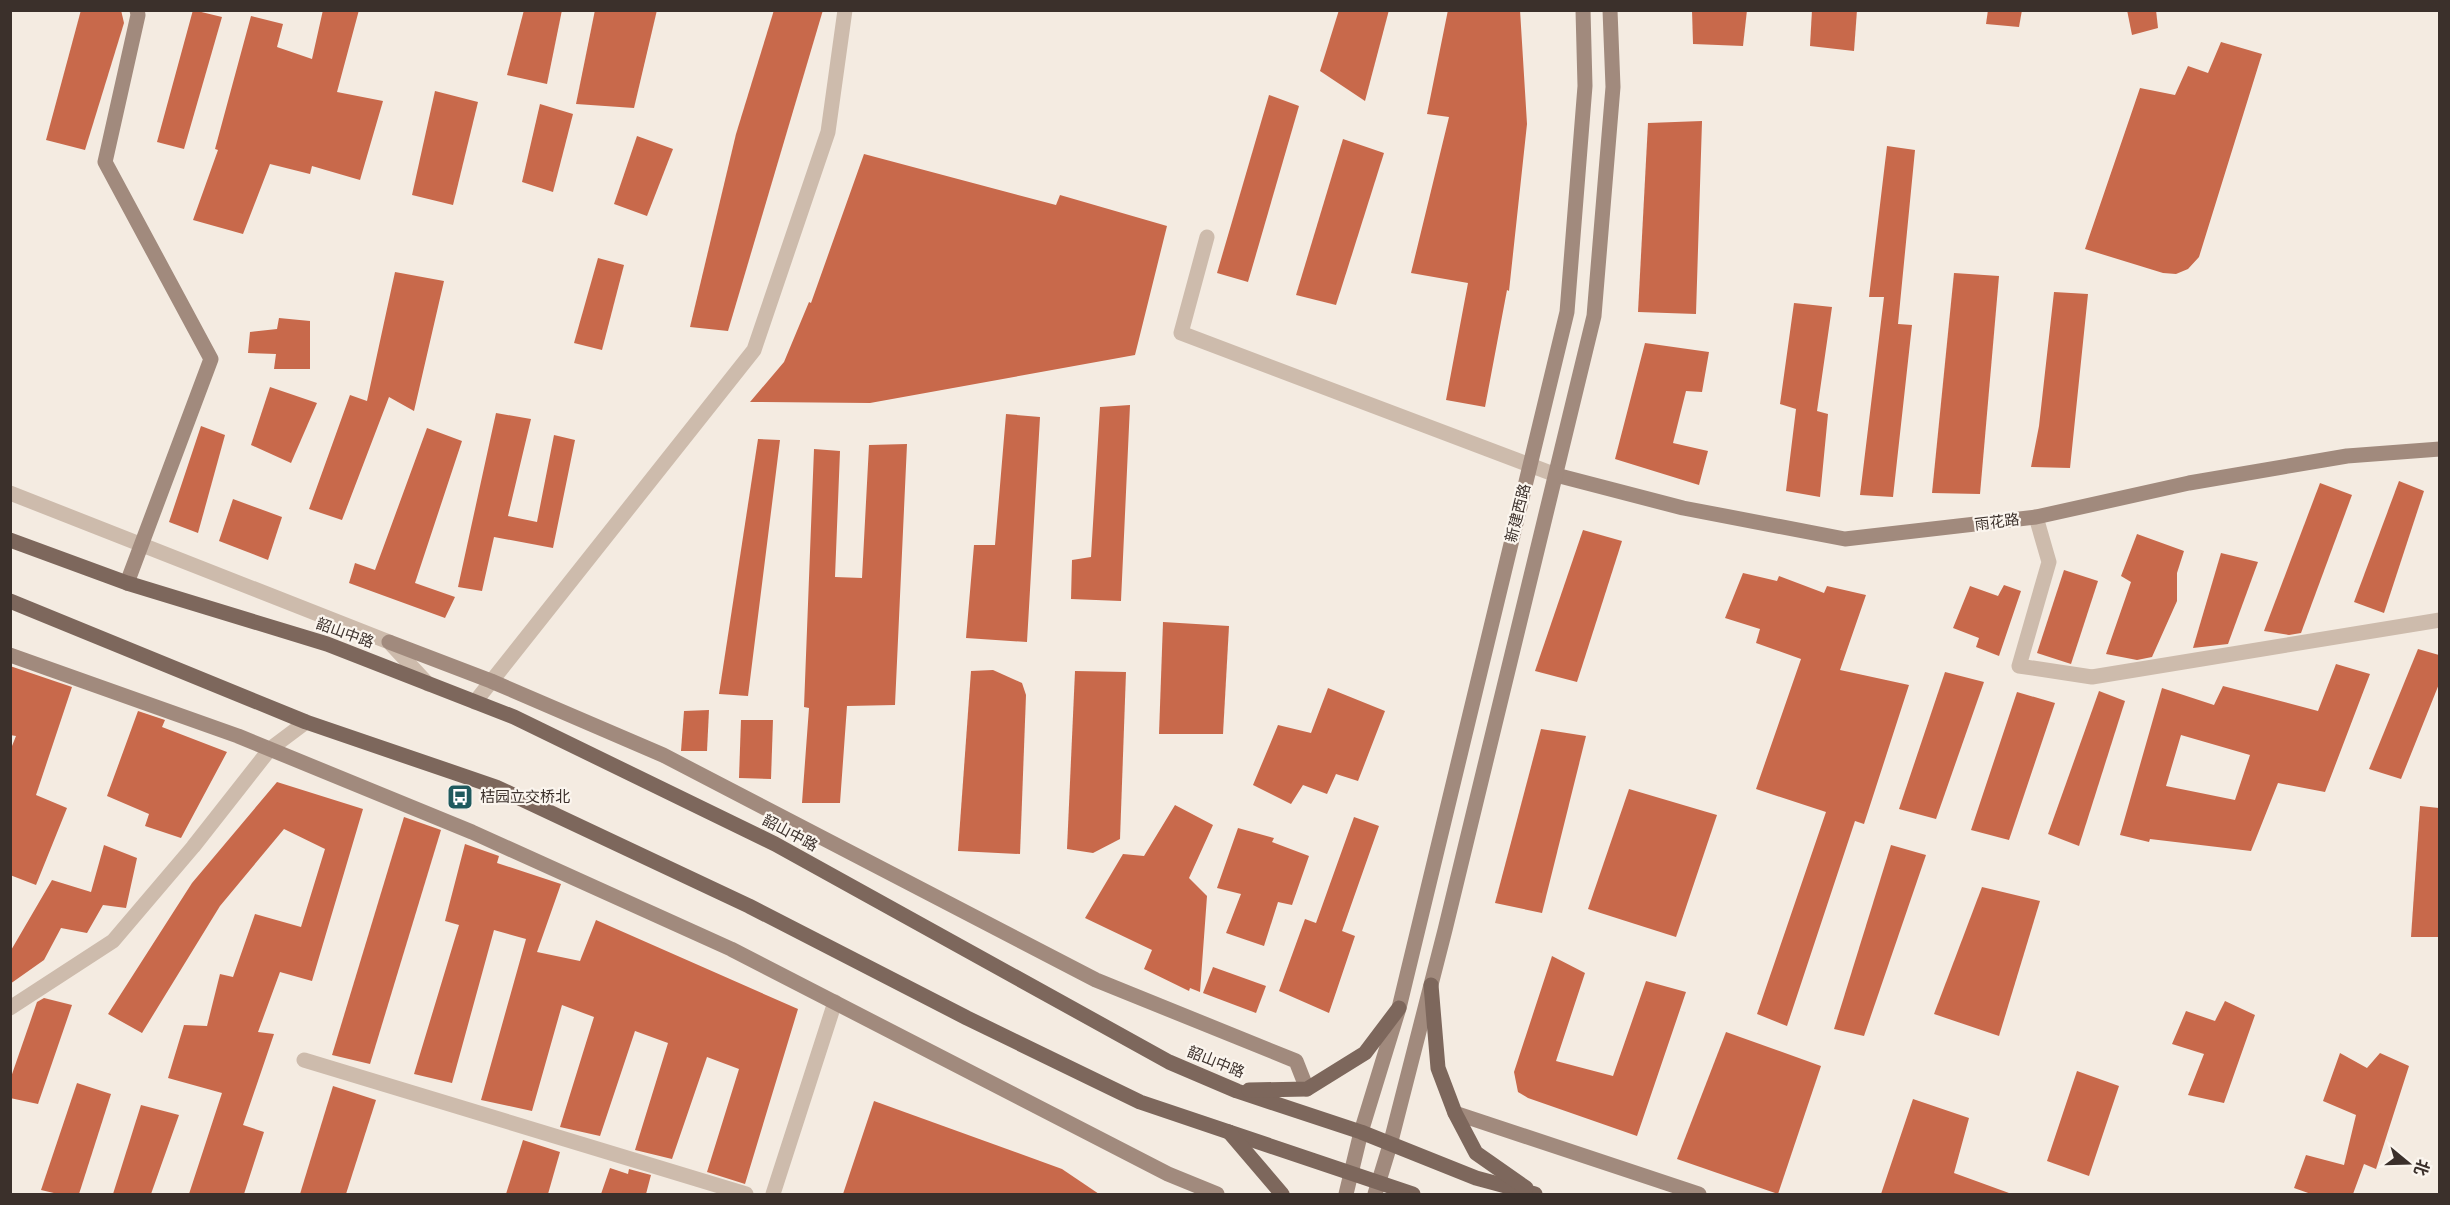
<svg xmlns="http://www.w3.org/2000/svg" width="2450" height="1205" viewBox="0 0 2450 1205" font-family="Mulish,'Noto Sans SC',sans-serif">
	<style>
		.building { fill: #c8694b; fill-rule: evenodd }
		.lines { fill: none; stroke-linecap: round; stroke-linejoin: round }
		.street { stroke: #cdbbac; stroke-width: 15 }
		.secondary { stroke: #a18a7d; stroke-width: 15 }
		.primary { stroke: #7d675c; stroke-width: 15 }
		.labels { text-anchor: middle; stroke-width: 4.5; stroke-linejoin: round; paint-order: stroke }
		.street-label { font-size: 15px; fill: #3b302b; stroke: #fbf5ee }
		.poi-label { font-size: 15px; fill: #3b302b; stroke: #fbf5ee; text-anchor: start }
	</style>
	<rect width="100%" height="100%" fill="#f4ebe1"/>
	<!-- building -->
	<g class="building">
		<polygon points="81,10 121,10 124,23 85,150 46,140"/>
		<polygon points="193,10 222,17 184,149 157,142"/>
		<polygon points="323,10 359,10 337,92 383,101 360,180 312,166 310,174 270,164 243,234 193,220 218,150 215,149 251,16 283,24 277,47 312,59"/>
		<polygon points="524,10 562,10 547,84 507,75"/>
		<polygon points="595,10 657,10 634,108 576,104"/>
		<polygon points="774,10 823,10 728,331 690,327 736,134"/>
		<polygon points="1339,10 1389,10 1365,101 1320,71"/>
		<polygon points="1448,10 1520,10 1527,124 1509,291 1507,290 1485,407 1446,400 1468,283 1411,273 1449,117 1427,114"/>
		<polygon points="1692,10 1747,10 1743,46 1693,44"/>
		<polygon points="1812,10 1857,10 1854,51 1810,46"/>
		<polygon points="1988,10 2022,10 2019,27 1986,24"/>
		<polygon points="2127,10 2156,10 2158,28 2132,35"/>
		<polygon points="2221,42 2262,54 2199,257 2188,269 2176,274 2163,273 2085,249 2140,88 2175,95 2188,66 2208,73"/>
		<polygon points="435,91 478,102 453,205 412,195"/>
		<polygon points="1269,95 1299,106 1248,282 1217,273"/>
		<polygon points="540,104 573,114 553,192 522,182"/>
		<polygon points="1702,121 1696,314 1638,312 1648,123"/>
		<polygon points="637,136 673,149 647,216 614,204"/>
		<polygon points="1343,139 1384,153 1336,305 1296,295"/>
		<polygon points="1887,146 1915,150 1898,324 1912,325 1893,497 1860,495 1884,297 1869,297"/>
		<polygon points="864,154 1056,205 1060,195 1167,226 1135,355 870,403 750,402 784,362 809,302 811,303"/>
		<polygon points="598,258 624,265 602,350 574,343"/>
		<polygon points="395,272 444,281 414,411 389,397 342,520 309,509 350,395 367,401"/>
		<polygon points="1954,273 1999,276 1980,494 1932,493"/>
		<polygon points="2054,292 2088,294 2070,468 2031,467 2039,426"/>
		<polygon points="1794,303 1832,307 1817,411 1828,414 1820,497 1786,491 1796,409 1780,404"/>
		<polygon points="279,318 310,321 310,369 274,369 276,354 248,353 250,332 277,329"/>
		<polygon points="1645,343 1709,352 1702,392 1686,391 1673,443 1708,451 1699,485 1615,459"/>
		<polygon points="270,387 317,403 291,463 251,445"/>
		<polygon points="1130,405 1121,601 1071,599 1072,560 1091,557 1100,407"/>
		<polygon points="496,413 531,419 508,516 537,522 554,435 575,440 553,548 494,537 482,591 458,587"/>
		<polygon points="1006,414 1040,417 1027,642 966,638 974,545 995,545"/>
		<polygon points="201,426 225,435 198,533 169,522"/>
		<polygon points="427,428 462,441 415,583 455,597 445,618 349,583 355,563 375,570"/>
		<polygon points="758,439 780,440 748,696 719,694"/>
		<polygon points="907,444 895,705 847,706 840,803 802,803 809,708 804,707 814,449 840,451 835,577 862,578 869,445"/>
		<polygon points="2399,481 2424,491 2384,613 2354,602"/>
		<polygon points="2320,483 2352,495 2301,633 2289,635 2264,631"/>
		<polygon points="233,499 282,517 268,560 219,541"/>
		<polygon points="1583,530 1622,541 1577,682 1535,671"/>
		<polygon points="2137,534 2184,551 2177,573 2177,601 2152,657 2137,660 2106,654 2131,582 2121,576"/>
		<polygon points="2221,553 2258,562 2228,644 2193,648"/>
		<polygon points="2064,570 2098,581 2071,664 2037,653"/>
		<polygon points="1743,573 1777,581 1779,576 1824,593 1827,586 1866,595 1840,670 1909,685 1864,824 1855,821 1787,1026 1757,1014 1826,812 1756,789 1801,659 1756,643 1760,629 1725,618"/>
		<polygon points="2004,585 2021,591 1999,656 1976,647 1979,638 1953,628 1970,586 1998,596"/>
		<polygon points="1163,622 1229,626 1223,734 1159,734"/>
		<polygon points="2418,649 2439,655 2439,684 2401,779 2369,769"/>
		<path d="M2336 664 2370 674 2325 792 2278 783 2251 851 2150 839 2149 842 2120 835 2162 688 2214 705 2223 686 2318 711ZM2181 735 2250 755 2235 800 2166 786Z"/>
		<polygon points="10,666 72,687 36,795 67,808 36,885 10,875 10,751 16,736 10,735"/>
		<polygon points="993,670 1022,683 1026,695 1020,854 958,851 971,671"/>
		<polygon points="1075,671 1126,672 1120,839 1093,853 1067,849"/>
		<polygon points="1945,672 1984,682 1936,819 1899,809"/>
		<polygon points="1328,688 1385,711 1358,781 1336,774 1327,794 1303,785 1291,804 1253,785 1278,725 1311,733"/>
		<polygon points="2099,691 2125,701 2079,846 2048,834"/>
		<polygon points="2017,692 2055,703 2009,840 1971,830"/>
		<polygon points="709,710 707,751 681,751 684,711"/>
		<polygon points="138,711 165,720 162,727 227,752 181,838 145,826 149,814 107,796"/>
		<polygon points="741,720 773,720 771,779 739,778"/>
		<polygon points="1541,729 1586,736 1542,913 1495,903"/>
		<polygon points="277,782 363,809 312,981 280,972 258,1032 274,1034 243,1125 264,1132 244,1194 189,1194 222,1093 168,1078 184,1025 207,1026 220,974 233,977 255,914 301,927 325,849 284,829 220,906 142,1033 108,1014 192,883"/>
		<polygon points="1629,789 1717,815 1676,937 1588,909"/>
		<polygon points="1175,805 1213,825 1189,878 1207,896 1200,992 1190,988 1189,991 1144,969 1152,950 1085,918 1123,854 1144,856"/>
		<polygon points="2420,806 2439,808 2439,937 2411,937"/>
		<polygon points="404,817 441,830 370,1064 332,1055"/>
		<polygon points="1354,817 1379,826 1342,931 1355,936 1329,1013 1279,991 1305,919 1316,923"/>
		<polygon points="1238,828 1274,838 1272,842 1309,856 1292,905 1278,902 1264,946 1226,933 1241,894 1217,888"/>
		<polygon points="465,844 499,856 497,863 561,884 537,952 580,961 596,920 798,1009 745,1184 707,1172 739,1069 707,1057 672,1159 635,1150 668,1043 635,1031 600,1136 560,1127 594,1017 562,1005 532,1111 481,1100 526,939 494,930 452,1083 414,1074 459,925 445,921"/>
		<polygon points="104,845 137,858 126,908 103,905 87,933 61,928 44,960 10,984 10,952 52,880 91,892"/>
		<polygon points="1891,845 1926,855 1864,1036 1834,1029"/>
		<polygon points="1982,887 2040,901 1999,1036 1934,1014"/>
		<polygon points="1552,956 1585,973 1556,1061 1613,1076 1646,981 1686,992 1637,1136 1528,1098 1518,1092 1514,1072"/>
		<polygon points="1213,967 1266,986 1256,1013 1203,993"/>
		<polygon points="44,998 72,1005 38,1104 10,1098 10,1080 37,1002"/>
		<polygon points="2225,1001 2255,1015 2224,1103 2188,1095 2204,1054 2172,1044 2186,1011 2215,1021"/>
		<polygon points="1726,1032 1821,1066 1778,1194 1677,1159"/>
		<polygon points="2340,1053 2367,1068 2380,1053 2409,1066 2376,1169 2364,1164 2353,1194 2311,1194 2294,1188 2306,1155 2344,1165 2356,1115 2323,1101"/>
		<polygon points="2077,1071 2119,1086 2089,1176 2047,1161"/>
		<polygon points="77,1083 111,1094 79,1194 58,1194 41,1190"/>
		<polygon points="333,1086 376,1100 346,1194 300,1194"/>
		<polygon points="1913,1099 1969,1118 1954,1173 2009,1193 2009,1194 1881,1194"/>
		<polygon points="874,1101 1062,1169 1099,1194 843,1194"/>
		<polygon points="141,1105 179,1115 151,1194 113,1194"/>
		<polygon points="523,1140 560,1152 548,1194 506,1194"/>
		<polygon points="610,1168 628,1174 629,1169 651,1175 646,1194 601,1194"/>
	</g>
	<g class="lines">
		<!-- street -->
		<g class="street">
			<polyline points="1207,237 1181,333 1556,475"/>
			<polyline points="10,493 389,642 428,684"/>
			<polyline points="2036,517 2049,562 2019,666 2092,677 2440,620"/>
			<polyline points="475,702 754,350 828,132 845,10"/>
			<polyline points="10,1008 113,941 193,847 270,749 306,722"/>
			<polyline points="304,1060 746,1194"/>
			<polyline points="773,1194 835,1002"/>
		</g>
		<!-- secondary -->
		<g class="secondary">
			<polyline points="1556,475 1683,508 1845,539 2036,517 2189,483 2347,456 2440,449"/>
			<polyline points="127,583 211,359 105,162 138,15 137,10"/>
			<polyline points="389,642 491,681 663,755 1096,980 1296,1061 1307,1089"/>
			<polyline points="10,655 238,736 472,832 731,949 1168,1174 1217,1194"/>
			<polyline points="1455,1113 1699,1194"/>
			<polyline points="1346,1194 1361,1132 1399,1008 1567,312 1585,86 1583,10"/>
			<polyline points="1375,1194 1390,1145 1445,930 1594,316 1613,87 1610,10"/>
		</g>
		<!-- primary -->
		<g class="primary">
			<polyline points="10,540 127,583 327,644 514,717 775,844 1169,1062 1237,1091 1361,1132 1476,1178 1535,1194"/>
			<polyline points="10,601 306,722 496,787 749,906 967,1018 1140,1102 1413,1194"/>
			<polyline points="1431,985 1438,1068 1455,1113 1476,1153 1526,1188"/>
			<polyline points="1249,1090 1307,1089 1365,1053 1399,1008"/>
			<polyline points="1229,1132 1282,1194"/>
		</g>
	</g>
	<!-- icons -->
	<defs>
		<g id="bus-square" transform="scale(1.35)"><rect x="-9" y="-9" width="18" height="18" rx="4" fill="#1f5a5e" stroke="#fbf5ee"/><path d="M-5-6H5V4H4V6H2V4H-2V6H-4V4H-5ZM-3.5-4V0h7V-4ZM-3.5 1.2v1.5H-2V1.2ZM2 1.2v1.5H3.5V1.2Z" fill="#fff"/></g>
	</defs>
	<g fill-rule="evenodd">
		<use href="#bus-square" x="460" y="797"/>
	</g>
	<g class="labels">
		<!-- street labels -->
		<g class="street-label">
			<text transform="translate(1518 513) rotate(-76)" y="5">新建西路</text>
			<text transform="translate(1997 522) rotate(-7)" y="5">雨花路</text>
			<text transform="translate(345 633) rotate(20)" y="5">韶山中路</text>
			<text transform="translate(790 833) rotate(28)" y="5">韶山中路</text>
			<text transform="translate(1216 1062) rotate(22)" y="5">韶山中路</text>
		</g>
		<!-- poi labels -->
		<g class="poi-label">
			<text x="480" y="802">桔园立交桥北</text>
		</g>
	</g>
	<!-- border -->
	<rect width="2450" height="1205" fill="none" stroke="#3b302b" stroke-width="24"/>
	<!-- north arrow -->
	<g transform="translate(2408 1163) rotate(109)" stroke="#fbf5ee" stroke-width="4.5" paint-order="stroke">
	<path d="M0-4.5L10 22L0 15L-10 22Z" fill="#3b302b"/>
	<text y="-9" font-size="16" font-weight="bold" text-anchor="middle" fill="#3b302b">北</text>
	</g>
</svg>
